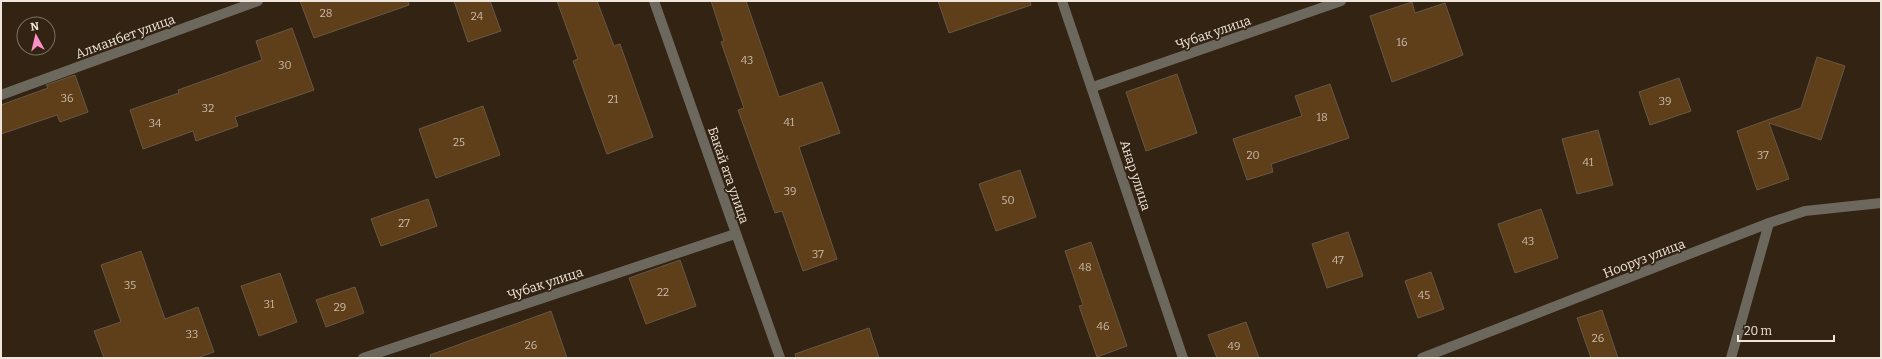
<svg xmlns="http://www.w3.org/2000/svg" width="1882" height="359" viewBox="0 0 1882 359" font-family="Bitter,serif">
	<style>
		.building { fill: #5f3f1a; stroke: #685746 }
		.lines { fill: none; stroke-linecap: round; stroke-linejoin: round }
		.street { stroke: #6c685e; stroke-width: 10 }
		.labels { text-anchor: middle; stroke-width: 3.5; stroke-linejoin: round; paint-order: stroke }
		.number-label { font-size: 11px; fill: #cbbcab }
		.street-label { font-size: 13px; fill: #efe5db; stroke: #322313 }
	</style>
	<rect width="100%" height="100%" fill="#322313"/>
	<!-- building -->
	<g class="building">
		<polygon points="300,1 408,1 409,5 314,38"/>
		<polygon points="454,1 490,1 501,31 468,42"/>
		<polygon points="557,1 597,1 614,46 620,44 653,137 607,154 573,61 578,59"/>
		<polygon points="711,1 746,1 779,97 822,82 840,133 799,147 837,259 803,271 782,211 775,213 738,110 744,108 721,42 724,41"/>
		<polygon points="938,1 1030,1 1031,5 949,33"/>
		<polygon points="1412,2 1415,13 1445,3 1463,55 1392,82 1370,16"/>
		<polygon points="292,28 314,90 235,117 238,126 196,141 193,131 143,149 130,110 179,93 178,90 262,60 256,41"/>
		<polygon points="1817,57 1845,66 1821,140 1769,123 1789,179 1757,190 1737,131 1801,108"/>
		<polygon points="1177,74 1197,133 1146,151 1126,92"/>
		<polygon points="75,75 88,112 60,122 57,115 1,134 1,105 48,88 46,85"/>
		<polygon points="1679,78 1691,111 1650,125 1639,92"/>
		<polygon points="1330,84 1349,138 1271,164 1273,172 1247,180 1233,139 1302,116 1295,96"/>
		<polygon points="483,106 500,155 436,178 419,129"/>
		<polygon points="1598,130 1613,185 1577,194 1562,139"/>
		<polygon points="1020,170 1036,217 996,231 979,184"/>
		<polygon points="428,199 437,226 381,246 371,219"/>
		<polygon points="1541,209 1558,258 1515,273 1498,224"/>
		<polygon points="1348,232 1363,276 1327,288 1312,244"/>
		<polygon points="1091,242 1127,346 1097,357 1079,306 1083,305 1065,251"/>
		<polygon points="141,251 165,319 198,307 214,352 197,358 104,358 94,331 121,322 101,265"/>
		<polygon points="680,260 696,306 646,324 629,278"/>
		<polygon points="1431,272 1444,309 1418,318 1405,281"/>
		<polygon points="280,273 297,322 259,336 241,286"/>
		<polygon points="355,287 364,313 326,327 316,300"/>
		<polygon points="1602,310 1618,358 1591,358 1577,318"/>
		<polygon points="551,311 567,358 431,358 430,355"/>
		<polygon points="1246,322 1259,358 1217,358 1208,335"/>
		<polygon points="869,328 879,358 796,358 795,354"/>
	</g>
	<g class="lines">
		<!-- street -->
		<g class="street">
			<polyline points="654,1 780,358"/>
			<polyline points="1062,1 1183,358"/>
			<polyline points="1093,87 1341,1"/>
			<polyline points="1,95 258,1"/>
			<polyline points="363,358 735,234"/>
			<polyline points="1422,358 1769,223 1805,211 1881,203"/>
			<polyline points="1731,358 1769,223"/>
		</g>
	</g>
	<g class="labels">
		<!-- number labels -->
		<g class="number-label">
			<text x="326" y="17">28</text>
			<text x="477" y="20">24</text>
			<text x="1402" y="46">16</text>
			<text x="747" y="64">43</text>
			<text x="285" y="69">30</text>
			<text x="67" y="102">36</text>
			<text x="613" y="103">21</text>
			<text x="1665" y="105">39</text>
			<text x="208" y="112">32</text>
			<text x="1322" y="121">18</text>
			<text x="789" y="126">41</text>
			<text x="155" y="127">34</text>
			<text x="459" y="146">25</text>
			<text x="1253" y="159">20</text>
			<text x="1763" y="159">37</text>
			<text x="1588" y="166">41</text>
			<text x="790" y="195">39</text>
			<text x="1008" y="204">50</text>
			<text x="404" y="227">27</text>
			<text x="1528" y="245">43</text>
			<text x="818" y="258">37</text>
			<text x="1338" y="264">47</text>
			<text x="1085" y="271">48</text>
			<text x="130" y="289">35</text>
			<text x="663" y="296">22</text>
			<text x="1424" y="299">45</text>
			<text x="269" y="308">31</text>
			<text x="340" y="311">29</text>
			<text x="1103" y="330">46</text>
			<text x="192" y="338">33</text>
			<text x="1598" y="342">26</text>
			<text x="531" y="349">26</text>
			<text x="1234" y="350">49</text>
		</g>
		<!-- street labels -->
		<g class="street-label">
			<text transform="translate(1213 32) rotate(-19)" y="5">Чубак улица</text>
			<text transform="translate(125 36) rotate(-20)" y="5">Алманбет улица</text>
			<text transform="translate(729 175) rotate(71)" y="5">Бакай ата улица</text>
			<text transform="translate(1136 175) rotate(72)" y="5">Анар улица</text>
			<text transform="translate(1644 258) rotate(-21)" y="5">Нооруз улица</text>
			<text transform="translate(545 283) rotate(-18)" y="5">Чубак улица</text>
		</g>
	</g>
	<!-- border -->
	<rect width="1882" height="359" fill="none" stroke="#efe5db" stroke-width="4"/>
	<!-- north arrow -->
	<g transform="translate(36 36) rotate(352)"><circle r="19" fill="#322313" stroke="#7e7163"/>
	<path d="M0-3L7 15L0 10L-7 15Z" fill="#fc8fc3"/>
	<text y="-6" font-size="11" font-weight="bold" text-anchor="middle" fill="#efe5db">N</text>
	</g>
	<!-- scale -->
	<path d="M1738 335v6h96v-6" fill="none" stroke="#efe5db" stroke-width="2"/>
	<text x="1744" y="335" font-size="12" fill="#efe5db" stroke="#322313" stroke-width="3" paint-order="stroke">20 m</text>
</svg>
